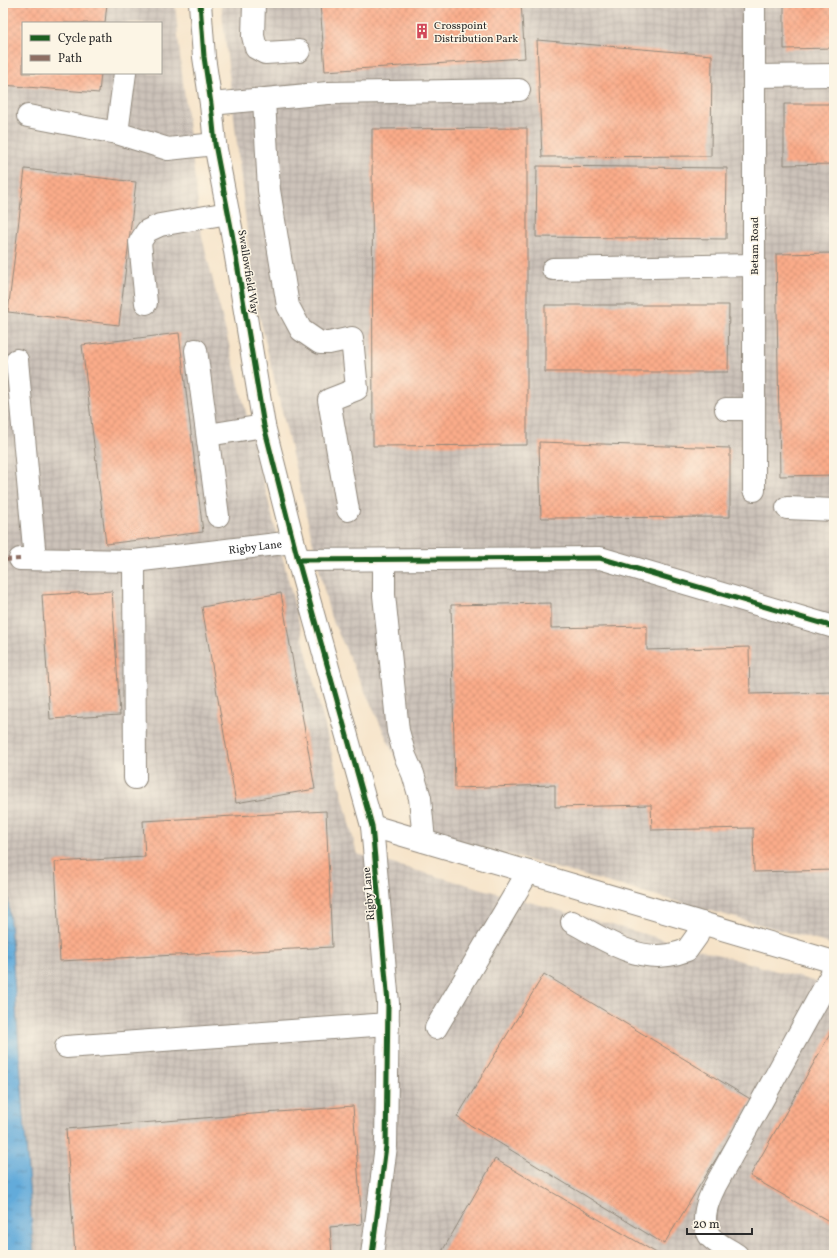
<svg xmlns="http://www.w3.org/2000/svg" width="837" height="1258" viewBox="0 0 837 1258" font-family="Vollkorn,serif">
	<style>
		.industrial { fill: url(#industrial-grid); fill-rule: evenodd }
		.water { fill: url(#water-ripples); stroke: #486b82 }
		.building { fill: url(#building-cross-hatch) }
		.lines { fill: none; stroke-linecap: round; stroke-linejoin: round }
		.minor-casing { stroke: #90877a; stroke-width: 24 }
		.minor { stroke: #fff; stroke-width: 22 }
		.quiet { stroke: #8d6e63; stroke-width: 4; stroke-dasharray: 8 4; stroke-linecap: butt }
		.cycleway-casing { stroke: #fcf5e5; stroke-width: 8 }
		.cycleway { stroke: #1b5e20; stroke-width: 5 }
		.labels { text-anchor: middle; stroke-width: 3; stroke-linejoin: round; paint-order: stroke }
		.poi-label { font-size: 11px; fill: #2b2b2b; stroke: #fcf5e5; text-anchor: start }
		.street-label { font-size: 11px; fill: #2b2b2b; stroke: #fcf5e5 }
	</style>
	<defs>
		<pattern id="industrial-grid" width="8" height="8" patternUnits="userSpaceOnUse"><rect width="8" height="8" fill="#ccc2b9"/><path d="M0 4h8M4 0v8" fill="none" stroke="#afa79f"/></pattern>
		<pattern id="water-ripples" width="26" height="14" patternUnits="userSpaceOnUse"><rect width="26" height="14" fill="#64abda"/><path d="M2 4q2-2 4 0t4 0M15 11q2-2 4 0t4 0" fill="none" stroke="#538bb1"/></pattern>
		<pattern id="building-cross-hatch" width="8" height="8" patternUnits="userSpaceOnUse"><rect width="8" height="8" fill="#fbac8a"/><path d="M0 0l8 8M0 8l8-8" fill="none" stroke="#d79477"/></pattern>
	</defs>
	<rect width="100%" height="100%" fill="#fcf5e5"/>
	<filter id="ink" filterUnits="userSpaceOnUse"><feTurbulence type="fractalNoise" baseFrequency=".025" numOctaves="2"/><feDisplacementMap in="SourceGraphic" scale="8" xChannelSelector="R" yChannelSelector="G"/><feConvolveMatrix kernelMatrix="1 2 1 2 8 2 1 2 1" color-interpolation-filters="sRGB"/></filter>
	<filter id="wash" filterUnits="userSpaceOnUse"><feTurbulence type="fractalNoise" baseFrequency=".012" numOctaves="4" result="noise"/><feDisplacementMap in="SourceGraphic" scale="16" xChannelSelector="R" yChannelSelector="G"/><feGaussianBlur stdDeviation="0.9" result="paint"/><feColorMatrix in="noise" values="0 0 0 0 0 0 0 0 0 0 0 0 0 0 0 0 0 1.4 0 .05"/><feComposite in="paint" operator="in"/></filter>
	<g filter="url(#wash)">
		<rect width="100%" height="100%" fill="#f6e3c8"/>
		<!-- industrial -->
		<g class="industrial">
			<path d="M3 3H175L180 57 202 237 357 854 834 987V1255H34L3 825ZM23 23H161V73H23Z"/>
			<polygon points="221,3 834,3 834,945 430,833 330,615 254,293"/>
		</g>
		<!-- water -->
		<polygon class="water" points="3,825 34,1255 3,1255"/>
		<g id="blocks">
			<!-- building -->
			<g class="building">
				<polygon points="3,3 107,3 105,23 23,23 23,73 101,73 99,93 3,85"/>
				<polygon points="320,3 521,3 525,58 325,71"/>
				<polygon points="784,3 834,3 834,48 784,49"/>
				<polygon points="537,40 712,55 711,156 542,157"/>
				<polygon points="784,104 834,104 834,164 784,165"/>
				<polygon points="527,128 527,445 373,446 372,129"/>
				<polygon points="537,166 727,168 726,239 536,237"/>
				<polygon points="25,169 136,182 119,325 8,312"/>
				<polygon points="834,253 834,475 780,476 776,254"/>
				<polygon points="545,305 729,305 728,372 545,372"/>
				<polygon points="179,333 203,532 106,544 82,345"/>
				<polygon points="539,442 730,448 730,517 541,518"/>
				<polygon points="112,591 120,715 50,719 42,595"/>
				<polygon points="281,593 315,789 236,803 202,607"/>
				<polygon points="551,603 551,628 647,626 647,650 749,647 750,694 834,692 834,870 754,872 753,828 652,830 651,805 555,807 555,785 455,788 451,605"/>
				<polygon points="326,811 332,947 60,961 55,862 145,857 143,821"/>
				<polygon points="544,974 752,1100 664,1244 457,1117"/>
				<polygon points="834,1027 834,1224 750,1176"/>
				<polygon points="353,1106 362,1224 330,1227 332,1255 75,1255 66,1129"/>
				<polygon points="495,1159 660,1255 440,1255"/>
			</g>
		</g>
	</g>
	<g filter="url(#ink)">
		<use href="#blocks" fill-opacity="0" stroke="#90877a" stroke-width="1"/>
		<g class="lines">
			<!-- minor casing -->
			<g class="minor-casing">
				<g id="minor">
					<polyline points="200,3 204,57 211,104 215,144 232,233 264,426 298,560 372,826 388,1003 386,1146 372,1255"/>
					<polyline points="254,3 253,36 256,48 265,53 299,51"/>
					<polyline points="754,76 834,75"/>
					<polyline points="264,100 269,190 288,306 301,330 320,343 329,343 352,338 357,389 329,400 348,510"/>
					<polyline points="211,104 328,93 519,90"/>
					<polyline points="28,116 117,133 168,149 215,144"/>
					<polyline points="117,133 125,73"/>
					<polyline points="553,269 753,265"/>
					<polyline points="146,303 140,242 147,231 160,225 228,213"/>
					<polyline points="196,350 218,516"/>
					<polyline points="17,360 35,559"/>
					<polyline points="726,409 753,409"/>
					<polyline points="208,435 264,426"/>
					<polyline points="754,490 754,3"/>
					<polyline points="787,508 834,510"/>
					<path id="s1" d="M20 559 134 561 293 542"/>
					<polyline points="298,560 600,558 834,627"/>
					<polyline points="384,560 384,595 398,731 405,756 413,774 420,798 424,841"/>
					<polyline points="134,561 135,778"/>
					<polyline points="372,826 834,962"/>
					<path d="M572 922C602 938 634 961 669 955 675 954 682 952 687 950L697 936 701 923"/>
					<polyline points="436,1028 528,872"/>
					<polyline points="66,1047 388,1024"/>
					<path d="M737 1255C730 1250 713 1242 709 1235 700 1219 708 1200 715 1186L834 970"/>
				</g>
			</g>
			<!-- minor -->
			<use href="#minor" class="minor"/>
			<!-- quiet -->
			<polyline class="quiet" points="3,560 20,559"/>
			<!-- cycleway casing -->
			<g class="cycleway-casing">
				<g id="cycleway">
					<polyline points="200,3 204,57 211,104 215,144 232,233 264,426 298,560 372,826 388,1003 386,1146 372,1255"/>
					<polyline points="298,560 600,558 834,627"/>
				</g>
			</g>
			<!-- cycleway -->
			<use href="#cycleway" class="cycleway"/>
		</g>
	</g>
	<!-- icons -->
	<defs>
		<g id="building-bare" transform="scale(1.2)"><path d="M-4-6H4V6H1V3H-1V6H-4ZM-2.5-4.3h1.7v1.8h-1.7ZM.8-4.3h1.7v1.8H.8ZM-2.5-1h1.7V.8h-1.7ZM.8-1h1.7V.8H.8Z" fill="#d1495b" stroke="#fcf5e5" stroke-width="2.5" paint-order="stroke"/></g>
	</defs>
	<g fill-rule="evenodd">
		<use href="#building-bare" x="422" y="31"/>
	</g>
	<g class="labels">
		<!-- poi labels -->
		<g class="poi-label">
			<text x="434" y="29">Crosspoint<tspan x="434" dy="13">Distribution Park</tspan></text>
		</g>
		<!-- street labels -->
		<g class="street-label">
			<text transform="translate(754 246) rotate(-90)" y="4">Betam Road</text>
			<text transform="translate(249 272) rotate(81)" y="4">Swallowfield Way</text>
			<text dy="4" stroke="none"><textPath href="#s1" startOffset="236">Rigby Lane</textPath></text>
			<text transform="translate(368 894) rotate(-95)" y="4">Rigby Lane</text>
		</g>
	</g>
	<!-- margin -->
	<rect width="837" height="1258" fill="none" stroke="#fcf5e5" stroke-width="16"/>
	<!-- legend -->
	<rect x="22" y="22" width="140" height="52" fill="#fcf5e5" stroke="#a8a49b"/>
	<rect x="30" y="35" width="20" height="6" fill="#1b5e20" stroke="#a8a49b"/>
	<text x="58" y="42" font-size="12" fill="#2b2b2b">Cycle path</text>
	<rect x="30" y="55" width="20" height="6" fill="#8d6e63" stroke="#a8a49b"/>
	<text x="58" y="62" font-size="12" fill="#2b2b2b">Path</text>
	<!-- scale -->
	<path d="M687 1228v6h65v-6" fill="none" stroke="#2b2b2b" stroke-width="2"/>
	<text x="693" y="1228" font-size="12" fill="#2b2b2b" stroke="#fcf5e5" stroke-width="3" paint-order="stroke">20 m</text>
</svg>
